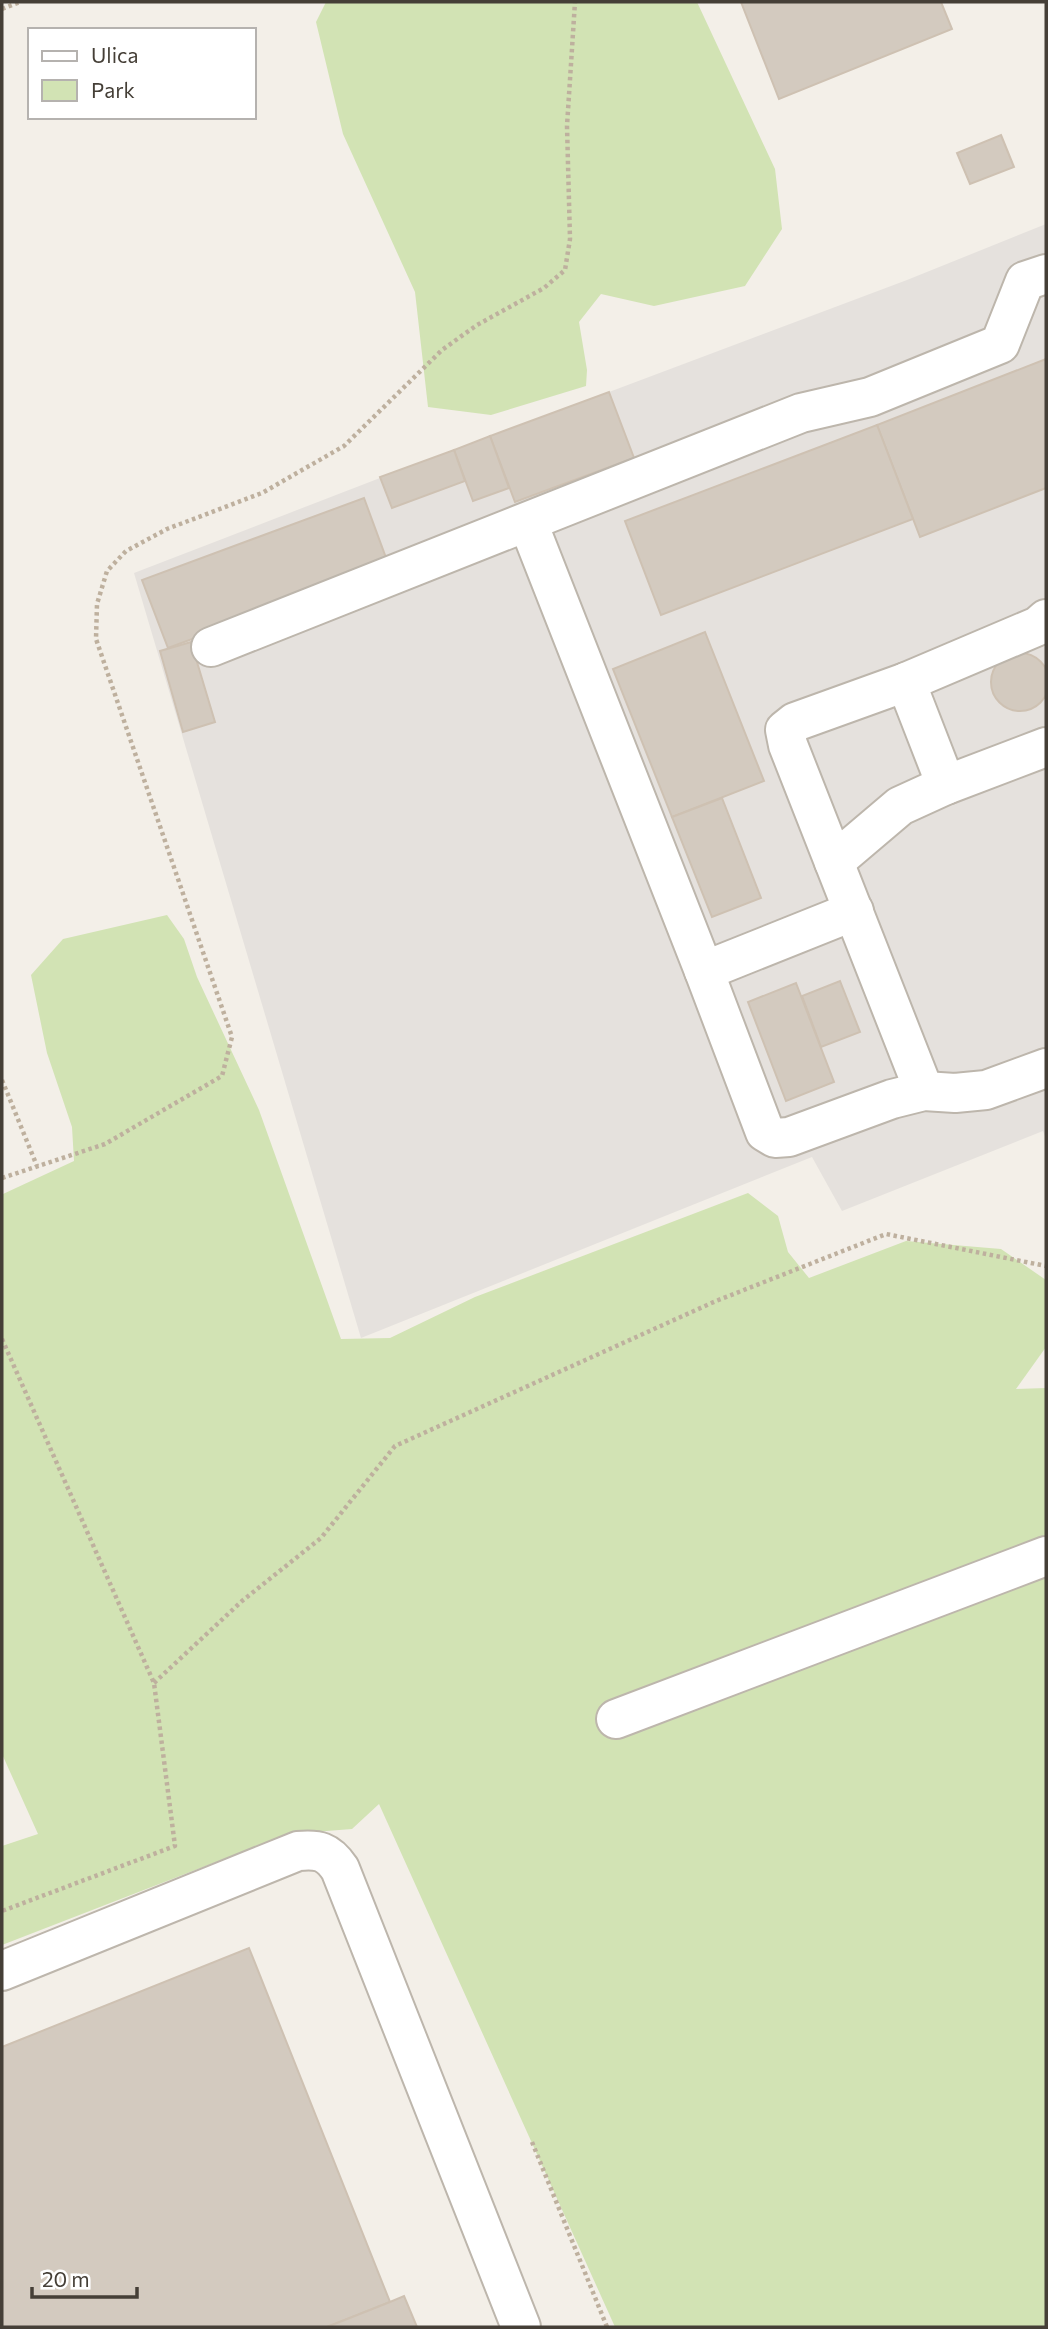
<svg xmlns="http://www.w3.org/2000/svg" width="1048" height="2329" viewBox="0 0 1048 2329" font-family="Commissioner,sans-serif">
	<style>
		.industrial { fill: #e5e1dd }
		.green { fill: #d2e3b4 }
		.building { fill: #d3cabf; stroke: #cec1b2; stroke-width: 2 }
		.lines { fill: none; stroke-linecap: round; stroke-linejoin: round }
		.minor-casing { stroke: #bdb6ac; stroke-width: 42 }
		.path { stroke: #beb09e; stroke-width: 4.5; stroke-dasharray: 3.5 3.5; stroke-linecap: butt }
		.minor { stroke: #fff; stroke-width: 38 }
	</style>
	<rect width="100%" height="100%" fill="#f3efe8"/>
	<!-- industrial -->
	<polygon class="industrial" points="1046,224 1046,1139 1043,1131 842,1211 812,1157 361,1338 134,573 380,478 907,280"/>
	<!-- green -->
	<g class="green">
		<polygon points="326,2 697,2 775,169 782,229 745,286 654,306 601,294 579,322 587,370 586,386 491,415 428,407 415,292 343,134 316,22"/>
		<polygon points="167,915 184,939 197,977 259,1110 341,1339 390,1338 475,1297 748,1193 778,1216 788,1252 809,1278 906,1241 1001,1249 1046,1280 1046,1347 1016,1389 1046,1388 1046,2327 615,2327 379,1804 352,1829 288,1834 2,1945 2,1846 38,1834 2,1754 2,1198 3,1194 74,1161 72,1127 47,1053 31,975 63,939"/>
	</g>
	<!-- building -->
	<g class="building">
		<polygon points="741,2 941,2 952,29 779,99"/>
		<polygon points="1001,135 1014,167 970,184 957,153"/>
		<polygon points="1046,359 1046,488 920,537 877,425"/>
		<polygon points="609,392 634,458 515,502 490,436"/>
		<polygon points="877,425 913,519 661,615 625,521"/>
		<polygon points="490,436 509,488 473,501 454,450"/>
		<polygon points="454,450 465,481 392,508 380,477"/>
		<polygon points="364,498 389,566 168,648 142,580"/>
		<polygon points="705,632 764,781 672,817 613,669"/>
		<polygon points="191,642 215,722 183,732 160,651"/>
		<circle cx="1020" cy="682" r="29"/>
		<polygon points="722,798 761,898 712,917 672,817"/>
		<polygon points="840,981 860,1032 821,1047 802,996"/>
		<polygon points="796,983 834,1082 786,1101 748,1002"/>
		<polygon points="249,1948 390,2302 327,2327 2,2327 2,2047"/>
		<polygon points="404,2296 417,2327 327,2327 390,2302"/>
	</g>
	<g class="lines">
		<!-- minor casing -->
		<g class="minor-casing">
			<g id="minor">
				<polyline points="528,523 704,971 765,1132 775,1138 789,1137 892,1099 924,1091 955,1093 986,1090 1046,1068"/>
				<polyline points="211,647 801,413 870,397 1000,344 1025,281 1046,274"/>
				<polyline points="906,682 946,785"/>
				<polyline points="834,862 900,806 946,785 1046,747"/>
				<polyline points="704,971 854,911"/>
				<polyline points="924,1091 788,745 785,730 795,722 906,682 1038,626 1046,619"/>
				<polyline points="616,1719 1046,1556"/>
				<path d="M2 1971 298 1851C318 1849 328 1851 340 1869L521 2327"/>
			</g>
		</g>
		<!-- path -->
		<g class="path">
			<polyline points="2,9 20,2"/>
			<polyline points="2,1080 37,1166"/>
			<polyline points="2,1178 105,1144 222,1076 232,1037 96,639 97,604 107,571 126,551 167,529 262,493 344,446 442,350 477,325 544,288 565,270 570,239 567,126 575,2"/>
			<polyline points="2,1339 154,1683 175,1846 2,1911"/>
			<polyline points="154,1683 242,1601 321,1538 395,1446 716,1301 886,1234 1046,1266"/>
			<polyline points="532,2142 607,2327"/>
		</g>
		<!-- minor -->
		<use href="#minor" class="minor"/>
	</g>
	<!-- border -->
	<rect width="1048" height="2329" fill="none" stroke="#453f37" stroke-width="7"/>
	<!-- legend -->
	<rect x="28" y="28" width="228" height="91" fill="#ffffff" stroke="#b5b2af" stroke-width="2"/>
	<rect x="42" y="51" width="35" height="10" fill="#ffffff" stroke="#b5b2af" stroke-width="2"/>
	<text x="91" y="63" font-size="21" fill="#453f37">Ulica</text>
	<rect x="42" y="80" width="35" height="21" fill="#d2e3b4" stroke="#b5b2af" stroke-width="2"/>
	<text x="91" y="98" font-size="21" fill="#453f37">Park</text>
	<!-- scale -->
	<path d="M32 2287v10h105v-10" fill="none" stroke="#453f37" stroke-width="3.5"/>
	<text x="42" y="2287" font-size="21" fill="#453f37" stroke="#ffffff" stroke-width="5" paint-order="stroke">20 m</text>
</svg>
